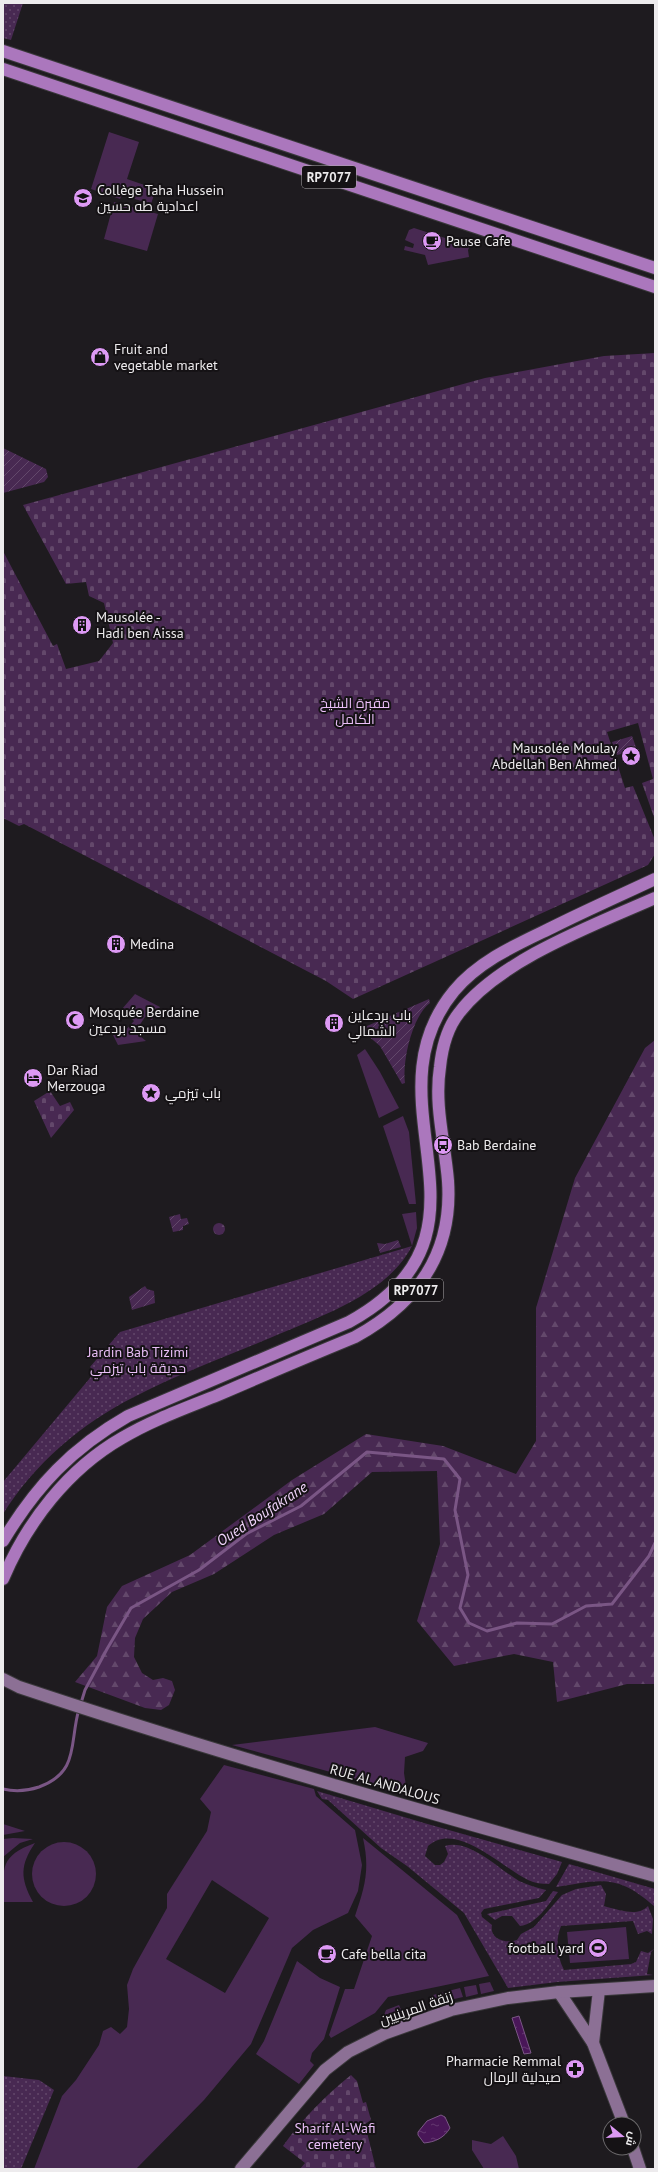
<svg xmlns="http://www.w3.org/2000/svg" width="658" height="2172" viewBox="0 0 658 2172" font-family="'PT Sans',Cairo,sans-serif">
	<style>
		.grass { fill: #482952; fill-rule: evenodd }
		.forest { fill: url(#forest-firs) }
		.cemetery { fill: url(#cemetery-stones) }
		.park { fill: url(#park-dots) }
		.garden { fill: url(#garden-furrows) }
		.water { fill: url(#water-ripples); stroke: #7a5685 }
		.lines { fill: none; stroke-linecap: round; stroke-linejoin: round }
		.stream { stroke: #7a5685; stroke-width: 3 }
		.secondary-casing { stroke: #3a383b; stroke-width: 14 }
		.primary-casing { stroke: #3a383b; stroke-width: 14 }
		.secondary { stroke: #8c7095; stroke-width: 12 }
		.primary { stroke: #ab77bd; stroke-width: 12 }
		.labels { text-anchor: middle; stroke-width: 4; stroke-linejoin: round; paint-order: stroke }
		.shield { fill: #151215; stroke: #acaaac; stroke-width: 1 }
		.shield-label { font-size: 13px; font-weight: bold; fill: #edebed }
		.poi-label { font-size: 14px; fill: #edebed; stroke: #151215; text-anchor: start }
		.park-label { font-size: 14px; fill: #eabff8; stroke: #151215 }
		.street-label { font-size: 14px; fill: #edebed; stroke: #151215 }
		.water-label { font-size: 15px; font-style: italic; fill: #f1d4fb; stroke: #151215 }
	</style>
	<defs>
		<pattern id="forest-firs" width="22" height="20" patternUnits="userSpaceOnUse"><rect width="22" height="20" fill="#482952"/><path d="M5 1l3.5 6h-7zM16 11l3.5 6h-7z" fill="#63486b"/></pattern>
		<pattern id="cemetery-stones" width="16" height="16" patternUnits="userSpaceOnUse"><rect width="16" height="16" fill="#482952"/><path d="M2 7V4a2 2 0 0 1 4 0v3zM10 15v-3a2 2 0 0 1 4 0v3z" fill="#63486b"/></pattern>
		<pattern id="park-dots" width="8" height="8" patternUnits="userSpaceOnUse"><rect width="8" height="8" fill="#482952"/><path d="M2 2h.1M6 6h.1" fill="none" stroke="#63486b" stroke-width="1.8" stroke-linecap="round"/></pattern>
		<pattern id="garden-furrows" width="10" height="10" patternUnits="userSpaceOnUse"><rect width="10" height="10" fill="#482952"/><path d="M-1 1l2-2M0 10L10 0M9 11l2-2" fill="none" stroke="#63486b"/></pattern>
		<pattern id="water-ripples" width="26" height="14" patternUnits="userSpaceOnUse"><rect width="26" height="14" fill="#491658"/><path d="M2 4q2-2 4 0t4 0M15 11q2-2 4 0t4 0" fill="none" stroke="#643870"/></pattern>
	</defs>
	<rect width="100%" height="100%" fill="#1e1b1f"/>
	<!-- grass -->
	<g class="grass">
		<polygon points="109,132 139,142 127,179 156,189 151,204 122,195 120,199 91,189"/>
		<polygon points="114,202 158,214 147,251 104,239"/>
		<polygon points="414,228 470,246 468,250 469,257 428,265 425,255 404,250 405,246 413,248 414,244 405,240 409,230"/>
		<polygon points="135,994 160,1007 152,1020 145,1017 135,1032 146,1041 118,1045 113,1035 122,1030 124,1032 134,1021 122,1009"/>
		<polygon points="365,1049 380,1072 399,1108 379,1118 357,1055"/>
		<polygon points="403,1116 409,1132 416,1204 409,1204 383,1126"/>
		<polygon points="416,1212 417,1228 412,1246 402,1214"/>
		<polygon points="375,1727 428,1743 423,1751 405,1757 404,1773 407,1793 232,1745"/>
		<path d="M224 1765 314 1789 316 1796 355 1830 362 1865 358 1891 348 1913 313 1930 292 1948 251 2044 204 2100 136 2169H34L62 2096 76 2080 99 2045 103 2031 111 2027 120 2034 127 2027 129 2009 127 1985 133 1969 167 1908V1894L207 1831 211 1812 200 1799ZM212 1880 269 1918 225 1993 166 1959Z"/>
		<polygon points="3,1824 25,1831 3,1835"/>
		<polygon points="13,1838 33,1839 20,1843 3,1857 3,1839"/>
		<path d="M363 1838 457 1915 489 1976 388 1997 375 2013 331 2038 329 2035 345 1989H354L372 1936 355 1916C365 1886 370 1870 363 1838Z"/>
		<circle cx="64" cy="1874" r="32"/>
		<path d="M35 1843C20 1865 20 1878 33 1902H3C3 1867 0 1856 35 1843Z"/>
		<polygon points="626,1927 629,1959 570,1963 567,1932"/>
		<polygon points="297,1961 320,1978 340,1987 324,2039 312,2053 310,2061 314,2065 299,2084 256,2054 264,2041"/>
		<polygon points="490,1982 494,1991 481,1994 479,1984"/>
		<polygon points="476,1985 478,1994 466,1997 464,1987"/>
		<polygon points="460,1988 463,1997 450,2000 448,1991"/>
		<polygon points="445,1992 447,2001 435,2004 433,1995"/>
		<polygon points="399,2005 403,2014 393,2018 384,2015 386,2010"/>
		<polygon points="503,2136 516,2156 519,2169 484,2169 472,2150 472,2140 491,2144"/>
	</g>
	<!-- forest -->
	<g class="forest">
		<polygon points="655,1040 655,1684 627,1684 557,1702 553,1662 514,1654 454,1666 417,1621 440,1544 437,1471 372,1472 324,1514 274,1535 214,1574 172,1592 143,1619 135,1638 134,1657 142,1673 153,1680 163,1678 172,1681 175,1690 169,1705 161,1710 145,1708 75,1682 97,1656 107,1607 122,1586 190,1555 292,1480 366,1434 443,1446 516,1474 536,1441 536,1308 575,1178 645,1048"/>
		<circle cx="219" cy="1229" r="6"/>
	</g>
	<!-- cemetery -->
	<g class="cemetery">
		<polygon points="655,353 655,820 642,783 653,779 638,723 607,732 625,788 633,786 655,840 655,854 648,865 353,999 326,981 24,824 19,826 3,818 3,551 53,646 57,644 66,669 99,661 113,643 104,603 89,596 86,582 66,584 23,505 485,378 604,356"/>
		<polygon points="50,1091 60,1106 70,1102 74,1110 51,1138 34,1101"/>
		<path d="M351 2075 357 2081 363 2103 366 2102 371 2120 365 2124 376 2169H300L305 2163 283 2146C302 2119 326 2095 351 2075Z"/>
	</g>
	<!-- park -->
	<g class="park">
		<polygon points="3,3 23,3 11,40 3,38"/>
		<path d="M412 1246C387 1295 318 1317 270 1338 225 1357 178 1374 134 1397 82 1423 34 1464 3 1514V1482L95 1372 90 1367 120 1332Z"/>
		<path d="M317 1791 424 1823 562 1862 557 1874 549 1884C541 1884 535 1883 528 1880 503 1868 456 1820 428 1846L425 1856 435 1865H440L444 1862 448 1854 445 1846C469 1838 500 1870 519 1881 528 1885 537 1888 546 1890L539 1898 484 1909 481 1913 482 1917 492 1925C489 1939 506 1944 517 1940L521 1934 534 1927 562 1895 576 1889 601 1885 606 1894 604 1906 607 1907C620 1910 638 1917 648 1906L653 1919 652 1934 647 1931 638 1934 633 1921 561 1926C555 1941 557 1956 564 1970L631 1964 636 1962 641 1951 648 1953 654 1949 651 1952 647 1974 653 1975 557 1982 508 1988 464 1913 407 1866 381 1848 328 1800 322 1799Z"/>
		<path d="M569 1864 655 1889 654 1906C617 1873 600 1880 556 1887Z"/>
		<path d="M553 1891 558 1892C548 1905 537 1924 520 1926L512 1916H502L495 1920 487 1914 546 1901Z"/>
		<polygon points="3,2076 39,2080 54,2090 21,2169 3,2169"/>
	</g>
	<!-- garden -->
	<g class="garden">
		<polygon points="3,448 46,469 48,477 44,482 3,493"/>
		<polygon points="632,736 637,750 617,755 612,742"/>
		<path d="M429 999 430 1003C412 1016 402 1062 405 1083L402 1084 380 1046 366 1034 365 1030 367 1026Z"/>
		<polygon points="180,1214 181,1219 187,1218 189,1224 183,1226 183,1230 173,1232 169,1217"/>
		<polygon points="398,1240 401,1247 380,1253 377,1243 385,1244"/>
		<polygon points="145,1286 147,1289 154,1291 155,1303 132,1310 129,1297"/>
	</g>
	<!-- water -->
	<g class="water">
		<polygon points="519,2016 531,2053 524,2054 512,2018"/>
		<path d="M441 2115 445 2117 450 2128C444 2138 435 2142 424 2143L418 2135V2132L427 2121Z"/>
	</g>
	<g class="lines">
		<!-- stream -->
		<g class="stream">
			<polyline points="81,1703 85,1690 107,1649 131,1608 199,1570 246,1534 301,1506 367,1452 444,1459 460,1479 455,1510 468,1575 460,1608 469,1623 487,1631 517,1623 552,1624 586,1606 612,1604 649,1556 655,1543"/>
			<path d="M3 1789C16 1792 27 1791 39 1787 80 1772 69 1743 79 1709"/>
		</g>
		<!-- secondary casing -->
		<g class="secondary-casing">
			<g id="secondary">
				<path d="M3 1679 19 1687C229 1757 442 1817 655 1876"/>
				<polyline points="559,1992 593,2043 624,2124"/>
				<polyline points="593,2043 599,1990"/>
				<polyline points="633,2148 640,2169"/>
				<polyline points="241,2169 325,2070 348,2052 386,2033 451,2010 508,1998 559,1992 655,1986"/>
			</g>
		</g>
		<!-- primary casing -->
		<g class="primary-casing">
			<g id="primary">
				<polyline points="3,51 655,268"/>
				<polyline points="3,69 655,287"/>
				<path d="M3 1541C36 1486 72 1448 128 1416L349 1322C514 1231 361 1104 454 991 480 960 518 944 553 927 587 910 621 895 655 879"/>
				<path d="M3 1579C27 1522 68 1469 122 1438 152 1420 186 1408 218 1395 264 1375 309 1356 355 1337 417 1303 453 1254 448 1181 445 1143 434 1106 440 1067 442 1048 447 1028 459 1013 499 960 594 925 655 898"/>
			</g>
		</g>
		<!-- secondary -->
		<use href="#secondary" class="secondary"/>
		<!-- primary -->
		<use href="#primary" class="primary"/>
	</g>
	<!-- icons -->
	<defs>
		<g id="school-disc" transform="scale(1)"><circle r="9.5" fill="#dd99f4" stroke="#151215"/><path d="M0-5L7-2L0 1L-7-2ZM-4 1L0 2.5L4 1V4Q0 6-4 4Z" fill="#111"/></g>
		<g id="cafe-disc" transform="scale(1)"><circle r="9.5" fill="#dd99f4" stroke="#151215"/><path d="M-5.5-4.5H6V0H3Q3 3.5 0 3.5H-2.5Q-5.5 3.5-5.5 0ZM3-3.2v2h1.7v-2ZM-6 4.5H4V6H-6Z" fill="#111"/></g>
		<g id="shop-disc" transform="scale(1)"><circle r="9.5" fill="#dd99f4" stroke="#151215"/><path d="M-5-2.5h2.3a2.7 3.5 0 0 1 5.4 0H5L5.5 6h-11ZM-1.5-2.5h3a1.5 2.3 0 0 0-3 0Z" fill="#111"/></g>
		<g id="building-disc" transform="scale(1)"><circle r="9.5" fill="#dd99f4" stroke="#151215"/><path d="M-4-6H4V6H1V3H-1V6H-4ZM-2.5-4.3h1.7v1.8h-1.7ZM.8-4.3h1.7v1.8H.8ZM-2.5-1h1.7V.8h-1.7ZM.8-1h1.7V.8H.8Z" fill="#111"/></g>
		<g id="sight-disc" transform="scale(1)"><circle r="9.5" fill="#dd99f4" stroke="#151215"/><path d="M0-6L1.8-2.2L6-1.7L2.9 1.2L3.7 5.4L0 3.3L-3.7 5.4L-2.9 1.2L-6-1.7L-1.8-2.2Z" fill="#111"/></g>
		<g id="mosque-disc" transform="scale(1)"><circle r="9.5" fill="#dd99f4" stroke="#151215"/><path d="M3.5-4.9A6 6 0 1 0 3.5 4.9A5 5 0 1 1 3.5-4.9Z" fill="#111"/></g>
		<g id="hotel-disc" transform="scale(1)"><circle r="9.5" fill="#dd99f4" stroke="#151215"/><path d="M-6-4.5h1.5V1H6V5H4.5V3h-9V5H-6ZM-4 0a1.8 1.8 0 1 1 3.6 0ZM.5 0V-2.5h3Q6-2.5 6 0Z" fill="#111"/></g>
		<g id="bus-disc" transform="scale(1)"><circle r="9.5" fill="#dd99f4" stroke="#151215"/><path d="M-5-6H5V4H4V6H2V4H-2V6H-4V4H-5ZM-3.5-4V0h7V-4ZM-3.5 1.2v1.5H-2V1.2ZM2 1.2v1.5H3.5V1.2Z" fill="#111"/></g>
		<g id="stadium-disc" transform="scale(1)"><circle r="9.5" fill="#dd99f4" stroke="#151215"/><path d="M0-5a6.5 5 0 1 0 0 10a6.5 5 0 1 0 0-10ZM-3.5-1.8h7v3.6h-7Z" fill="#111"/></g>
		<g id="pharmacy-disc" transform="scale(1)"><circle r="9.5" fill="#dd99f4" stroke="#151215"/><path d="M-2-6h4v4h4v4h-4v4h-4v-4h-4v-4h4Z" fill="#111"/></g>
	</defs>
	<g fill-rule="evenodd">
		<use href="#school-disc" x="83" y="198"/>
		<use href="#cafe-disc" x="432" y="241"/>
		<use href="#shop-disc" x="100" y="357"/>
		<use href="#building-disc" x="82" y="625"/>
		<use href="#sight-disc" x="631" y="756"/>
		<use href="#building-disc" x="116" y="944"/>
		<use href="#mosque-disc" x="75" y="1020"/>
		<use href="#building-disc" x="334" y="1023"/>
		<use href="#hotel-disc" x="33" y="1078"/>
		<use href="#sight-disc" x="151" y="1093"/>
		<use href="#bus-disc" x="443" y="1145"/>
		<use href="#stadium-disc" x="598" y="1948"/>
		<use href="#cafe-disc" x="327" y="1954"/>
		<use href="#pharmacy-disc" x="575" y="2069"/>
	</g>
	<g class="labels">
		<!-- shield labels -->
		<g class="shield">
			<rect x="302" y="166" width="54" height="22" rx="3"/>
			<rect x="389" y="1279" width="54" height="22" rx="3"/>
		</g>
		<g class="shield-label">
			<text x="329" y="182">RP7077</text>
			<text x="416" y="1295">RP7077</text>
		</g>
		<!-- poi labels -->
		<g class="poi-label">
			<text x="97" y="195">Collège Taha Hussein<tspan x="97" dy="16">اعدادية طه حسين</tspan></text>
			<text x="446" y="246">Pause Cafe</text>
			<text x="114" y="354">Fruit and<tspan x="114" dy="16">vegetable market</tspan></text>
			<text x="96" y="622">Mausolée -<tspan x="96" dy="16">Hadi ben Aissa</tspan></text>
			<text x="617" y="753" text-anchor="end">Mausolée Moulay<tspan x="617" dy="16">Abdellah Ben Ahmed</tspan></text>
			<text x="130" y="949">Medina</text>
			<text x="89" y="1017">Mosquée Berdaine<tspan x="89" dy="16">مسجد بردعين</tspan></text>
			<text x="348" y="1020">باب بردعاين<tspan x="348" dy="16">الشمالي</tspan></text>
			<text x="47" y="1075">Dar Riad<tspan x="47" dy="16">Merzouga</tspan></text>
			<text x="165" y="1098">باب تيزمي</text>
			<text x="457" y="1150">Bab Berdaine</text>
			<text x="584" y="1953" text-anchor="end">football yard</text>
			<text x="341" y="1959">Cafe bella cita</text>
			<text x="561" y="2066" text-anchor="end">Pharmacie Remmal<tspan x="561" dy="16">صيدلية الرمال</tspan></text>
		</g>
		<!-- park labels -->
		<g class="park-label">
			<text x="355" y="708">مقبرة الشيخ<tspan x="355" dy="16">الكامل</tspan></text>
			<text x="138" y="1357">Jardin Bab Tizimi<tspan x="138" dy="16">حديقة باب تيزمي</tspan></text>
			<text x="335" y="2133">Sharif Al-Wafi<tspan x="335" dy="16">cemetery</tspan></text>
		</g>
		<!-- street labels -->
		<g class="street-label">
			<text transform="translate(385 1784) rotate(16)" y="5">RUE AL ANDALOUS</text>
			<text transform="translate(416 2008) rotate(-19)" y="5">زنقة المرينيين</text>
		</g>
		<!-- water labels -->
		<g class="water-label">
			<text transform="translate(262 1514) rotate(-33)" y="5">Oued Boufakrane</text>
		</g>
	</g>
	<!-- border -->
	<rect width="658" height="2172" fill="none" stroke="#edebed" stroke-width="8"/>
	<!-- north arrow -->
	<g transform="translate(622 2136) rotate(108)"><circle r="19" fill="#151215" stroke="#6b696b"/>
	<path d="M0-3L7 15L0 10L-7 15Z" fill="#dd99f4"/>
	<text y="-6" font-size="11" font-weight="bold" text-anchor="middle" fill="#edebed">ش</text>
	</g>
</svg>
